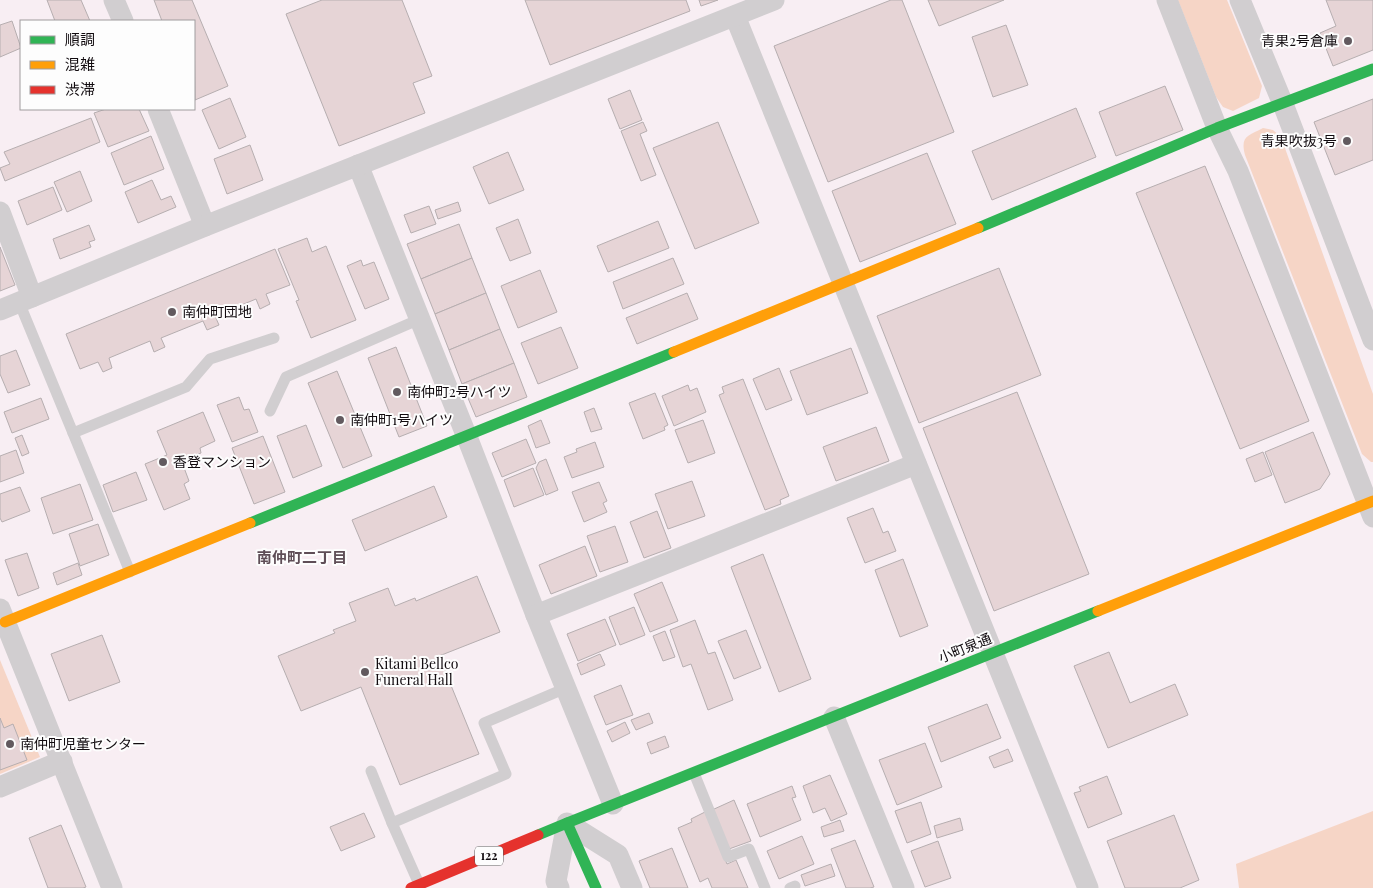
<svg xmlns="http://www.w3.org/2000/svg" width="1373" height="888" viewBox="0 0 1373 888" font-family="'Playfair Display','Noto Sans JP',serif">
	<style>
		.green { fill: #f6d5c6 }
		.building { fill: #e6d4d6; stroke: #b6aeb0 }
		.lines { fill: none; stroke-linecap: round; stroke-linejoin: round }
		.lane { stroke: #d1ced0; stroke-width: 11 }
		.street { stroke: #d1ced0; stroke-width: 21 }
		.fast { stroke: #30b455; stroke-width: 11 }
		.slow { stroke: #ff9f0a; stroke-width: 11 }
		.jam { stroke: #e5322d; stroke-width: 11 }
		.poi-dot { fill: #625a5f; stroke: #fdfdfd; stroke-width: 2 }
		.labels { text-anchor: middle; stroke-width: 4; stroke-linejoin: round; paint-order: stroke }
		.shield { fill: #fdfdfd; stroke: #585456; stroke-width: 1 }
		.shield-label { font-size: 12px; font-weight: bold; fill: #110b0f }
		.poi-label { font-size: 14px; fill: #110b0f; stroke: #fdfdfd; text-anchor: start }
		.street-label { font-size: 14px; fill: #110b0f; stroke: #fdfdfd }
		.neighbourhood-label { font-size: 15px; font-weight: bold; fill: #5f4e57; stroke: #fdfdfd }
	</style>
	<rect width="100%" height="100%" fill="#f8eef3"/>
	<!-- green -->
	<g class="green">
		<polygon points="1178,0 1227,0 1262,86 1259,98 1233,111 1223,107 1216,97"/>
		<path d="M1263 128 1273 130 1281 137 1373 394V462H1371L1362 454 1245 155C1240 136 1248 136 1263 128Z"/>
		<polygon points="0,660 40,757 0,774"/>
		<polygon points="1373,811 1373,888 1239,888 1236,864"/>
	</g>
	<!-- building -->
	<g class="building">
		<polygon points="47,0 81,0 90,21 55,21"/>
		<polygon points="154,0 192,0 228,86 195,100 194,21 162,21"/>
		<polygon points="322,0 402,0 432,76 413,83 425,113 339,146 286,14"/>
		<polygon points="525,0 686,0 690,11 550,65"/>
		<polygon points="699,0 718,0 701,6"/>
		<polygon points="891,0 902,0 954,132 828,182 774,46"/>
		<polygon points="928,0 1004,0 939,26"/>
		<polygon points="1326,0 1373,0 1373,50 1333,66 1320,33 1336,26"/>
		<polygon points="12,21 21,48 0,57 0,25"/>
		<polygon points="1006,25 1028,85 993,97 972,37"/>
		<polygon points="1165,86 1183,130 1116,156 1099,112"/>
		<polygon points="630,90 642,120 620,129 608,99"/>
		<polygon points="230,98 246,137 219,149 202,110"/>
		<polygon points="1373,99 1373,160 1335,175 1314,122"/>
		<polygon points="1076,108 1096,157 992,200 972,151"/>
		<polygon points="106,109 139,109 149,131 108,147 94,113"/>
		<polygon points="91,118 100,142 5,181 0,168 10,164 4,152"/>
		<polygon points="643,122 647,131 640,134 656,175 641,181 621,131"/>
		<polygon points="718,122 759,223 695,249 653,148"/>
		<polygon points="151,136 164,169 124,185 111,153"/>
		<polygon points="250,145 263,180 227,194 214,159"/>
		<polygon points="508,152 524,190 489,204 473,167"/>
		<polygon points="927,153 956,224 860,262 832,191"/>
		<polygon points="1205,166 1309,421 1240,449 1136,193"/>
		<polygon points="80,171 92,201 67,212 54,182"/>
		<polygon points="152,180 161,200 171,196 176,207 138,223 125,192"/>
		<polygon points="53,187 62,210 27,225 18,201"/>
		<polygon points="458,202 461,211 438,219 435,210"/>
		<polygon points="429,206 436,224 411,233 404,215"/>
		<polygon points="518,219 531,253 510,261 496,228"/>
		<polygon points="658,221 669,248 608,272 597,246"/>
		<polygon points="459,224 472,258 421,279 407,244"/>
		<polygon points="89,225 95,240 89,242 91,247 60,259 53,239"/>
		<polygon points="307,238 312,252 326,246 356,320 311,338 296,301 299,300 278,249"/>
		<polygon points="0,247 15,285 0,291"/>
		<polygon points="275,249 290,285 266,294 270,304 260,309 256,299 215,316 219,325 207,330 203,321 161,338 165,347 154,352 150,341 109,358 112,368 103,372 98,362 80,369 66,334"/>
		<polygon points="472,258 486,293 435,314 421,279"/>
		<polygon points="673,258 684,284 623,309 613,282"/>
		<polygon points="361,260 363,266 374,262 389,299 365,309 347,266"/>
		<polygon points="999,268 1041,375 919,423 877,316"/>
		<polygon points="540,270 557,312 518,328 501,286"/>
		<polygon points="486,293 500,329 449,350 435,314"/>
		<polygon points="687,293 698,319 637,344 626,318"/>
		<polygon points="561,327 578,368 538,384 521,343"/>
		<polygon points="500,329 514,363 462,384 449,350"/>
		<polygon points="396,347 427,426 399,437 368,358"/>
		<polygon points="851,348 868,393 807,415 790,371"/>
		<polygon points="16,350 30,385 8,393 0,374 0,356"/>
		<polygon points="514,363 527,397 476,417 462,384"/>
		<polygon points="779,368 792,400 766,410 753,379"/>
		<polygon points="337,371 372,456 343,468 308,383"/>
		<polygon points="743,379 789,496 780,500 781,504 765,510 719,395 724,393 722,387"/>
		<polygon points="688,385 690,391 697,388 706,412 674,426 662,396"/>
		<polygon points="1017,392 1089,574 994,611 923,428"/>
		<polygon points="655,393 668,425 664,427 665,430 643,439 629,403"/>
		<polygon points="239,397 244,410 249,409 258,432 232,442 217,405"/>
		<polygon points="41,398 49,419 12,433 4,412"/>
		<polygon points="594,408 602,429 591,432 584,412"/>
		<polygon points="203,412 215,441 200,448 201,453 183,460 181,455 174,458 177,467 183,465 189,481 184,484 190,499 164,510 145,464 167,455 157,431"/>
		<polygon points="541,420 550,443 536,448 528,426"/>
		<polygon points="703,420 715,453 688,463 675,430"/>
		<polygon points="306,425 322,466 293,478 277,436"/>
		<polygon points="876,427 889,461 836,481 823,447"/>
		<polygon points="1313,432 1330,474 1320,489 1285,503 1265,452"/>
		<polygon points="22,435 29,453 22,456 15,438"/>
		<polygon points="263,436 285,492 254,504 232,448"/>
		<polygon points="526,439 536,463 502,477 492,453"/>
		<polygon points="595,442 604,467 572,478 564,457 577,452 576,449"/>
		<polygon points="16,450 24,473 0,482 0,456"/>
		<polygon points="1263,452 1272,475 1255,482 1246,459"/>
		<polygon points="546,459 558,490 546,495 536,468 539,462"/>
		<polygon points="533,468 544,495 514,507 504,480"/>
		<polygon points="136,472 147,500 113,512 103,485"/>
		<polygon points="692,481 705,516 668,529 655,494"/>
		<polygon points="599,482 607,501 603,503 607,512 584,522 572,492"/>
		<polygon points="80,484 93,520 53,534 41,498"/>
		<polygon points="434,486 447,517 365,551 352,520"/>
		<polygon points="20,487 30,511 2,522 0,518 0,494"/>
		<polygon points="873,508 883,533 888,531 896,551 865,563 847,518"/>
		<polygon points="657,511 671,548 644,558 630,522"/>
		<polygon points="98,524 109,555 80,566 69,534"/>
		<polygon points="615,526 628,562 600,572 587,536"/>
		<polygon points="585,546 597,576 551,594 539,565"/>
		<polygon points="27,553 39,588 18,596 5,560"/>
		<polygon points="763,554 811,679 779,692 731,567"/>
		<polygon points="903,559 928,626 900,637 875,570"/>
		<polygon points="78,563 82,575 57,585 53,573"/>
		<polygon points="477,576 500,632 439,656 479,754 400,785 361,687 301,711 278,656 335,633 333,630 356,621 349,603 388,588 395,606 415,598 416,601"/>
		<polygon points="662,582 678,621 650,632 634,594"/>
		<polygon points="634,607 645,635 620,645 609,617"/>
		<polygon points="605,619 616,645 578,661 567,634"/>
		<polygon points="695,620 708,654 715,652 733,700 708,710 691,664 683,667 670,630"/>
		<polygon points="746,630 761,668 734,679 718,641"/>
		<polygon points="665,631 675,657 663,661 653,636"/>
		<polygon points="102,635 120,682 69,701 51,654"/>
		<polygon points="1109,652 1130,703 1175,684 1188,715 1108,748 1074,666"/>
		<polygon points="600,654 605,665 581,675 577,664"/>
		<polygon points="621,685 633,715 606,725 594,696"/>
		<polygon points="987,704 1001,738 941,762 928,727"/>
		<polygon points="649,713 653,723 636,730 631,720"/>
		<polygon points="0,718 4,728 13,724 27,760 0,770"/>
		<polygon points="625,722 630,733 612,742 607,731"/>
		<polygon points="665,736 669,747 651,754 647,743"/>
		<polygon points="925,743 942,787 897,805 879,760"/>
		<polygon points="1008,749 1013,761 994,768 989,757"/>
		<polygon points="830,775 847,814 831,821 825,808 813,813 803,786"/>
		<polygon points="1107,776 1122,814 1088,828 1074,793 1081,791 1079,787"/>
		<polygon points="792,786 796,797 792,798 801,820 760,837 747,804"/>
		<polygon points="734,800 751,841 729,849 712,810"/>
		<polygon points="921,802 931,834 907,843 895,811"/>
		<polygon points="705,812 727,864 736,860 748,888 712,888 708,878 700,882 678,828 692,822 691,819"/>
		<polygon points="364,813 375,837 341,851 330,827"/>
		<polygon points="1174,815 1199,880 1180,888 1125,888 1107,841"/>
		<polygon points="960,818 963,830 937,838 934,826"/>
		<polygon points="840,820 844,831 824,837 821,827"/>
		<polygon points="61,825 86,887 83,888 48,888 29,838"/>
		<polygon points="802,836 814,864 779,879 767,851"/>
		<polygon points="855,840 874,887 870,888 846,888 831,849"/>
		<polygon points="938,841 951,878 925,887 911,851"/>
		<polygon points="672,848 688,888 650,888 639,861"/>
		<polygon points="831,864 835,876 805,886 801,875"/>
	</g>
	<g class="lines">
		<!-- lane -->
		<g class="lane">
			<polyline points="19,302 73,433 186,387 210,359 274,338"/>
			<polyline points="270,411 286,377 420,319"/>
			<polyline points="73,433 130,572"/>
			<polyline points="371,771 392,823"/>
			<polyline points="694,773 728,857 749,849 765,888"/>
			<polyline points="419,884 392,823 506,774 484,723 566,688"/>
			<polyline points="790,888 795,886"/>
		</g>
		<!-- street -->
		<g class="street">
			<polyline points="114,0 123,21"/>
			<polyline points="1167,0 1217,128 1238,171 1373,517"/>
			<polyline points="1240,0 1283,104 1373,340"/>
			<polyline points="735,16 1088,888"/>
			<polyline points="158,109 205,226"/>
			<polyline points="358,165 467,437 536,615 613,804"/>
			<polyline points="0,212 32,297"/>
			<polyline points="0,310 205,226 774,0"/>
			<polyline points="0,609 112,888"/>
			<polyline points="536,615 916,464"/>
			<polyline points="834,717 904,888"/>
			<polyline points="0,787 62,761"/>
			<polyline points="559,888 556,881 567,823 618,855 632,888"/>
		</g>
		<!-- fast -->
		<g class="fast">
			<polyline points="978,228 1217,128 1373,69"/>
			<polyline points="250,523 674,352"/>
			<polyline points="567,823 1098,611"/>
			<polyline points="538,835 567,823 596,888"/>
		</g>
		<!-- slow -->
		<g class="slow">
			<polyline points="674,352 978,228"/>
			<polyline points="1098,611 1373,501"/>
			<polyline points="5,622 250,523"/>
		</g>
		<!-- jam -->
		<polyline class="jam" points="411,888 538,835"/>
	</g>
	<!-- markers -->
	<g class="poi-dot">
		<circle cx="1348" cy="41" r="5"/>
		<circle cx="1347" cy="141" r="5"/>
		<circle cx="172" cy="312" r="5"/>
		<circle cx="397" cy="392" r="5"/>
		<circle cx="340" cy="420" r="5"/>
		<circle cx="163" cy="462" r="5"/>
		<circle cx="365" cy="672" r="5"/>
		<circle cx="10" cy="744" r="5"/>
	</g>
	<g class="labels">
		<!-- shield labels -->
		<rect class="shield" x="475" y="846.5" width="28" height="19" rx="4"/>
		<g class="shield-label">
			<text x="489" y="860">122</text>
		</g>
		<!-- poi labels -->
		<g class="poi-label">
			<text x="1338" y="46" text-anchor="end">青果2号倉庫</text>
			<text x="1337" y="146" text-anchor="end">青果吹抜3号</text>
			<text x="182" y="317">南仲町団地</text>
			<text x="407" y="397">南仲町2号ハイツ</text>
			<text x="350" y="425">南仲町1号ハイツ</text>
			<text x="173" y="467">香登マンション</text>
			<text x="375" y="669">Kitami Bellco<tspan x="375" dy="16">Funeral Hall</tspan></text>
			<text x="20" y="749">南仲町児童センター</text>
		</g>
		<!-- street labels -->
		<g class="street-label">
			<text transform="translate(965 648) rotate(-22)" y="5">小町泉通</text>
		</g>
		<!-- neighbourhood labels -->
		<g class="neighbourhood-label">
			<text x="302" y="563">南仲町二丁目</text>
		</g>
	</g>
	<!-- legend -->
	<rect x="20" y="20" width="175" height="90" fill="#fdfdfd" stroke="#9f9c9e"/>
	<rect x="30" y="36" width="25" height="8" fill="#30b455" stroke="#9f9c9e"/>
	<text x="65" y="45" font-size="15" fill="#110b0f">順調</text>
	<rect x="30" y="61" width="25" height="8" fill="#ff9f0a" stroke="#9f9c9e"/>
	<text x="65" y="70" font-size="15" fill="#110b0f">混雑</text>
	<rect x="30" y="86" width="25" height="8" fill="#e5322d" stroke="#9f9c9e"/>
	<text x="65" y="95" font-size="15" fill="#110b0f">渋滞</text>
</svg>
